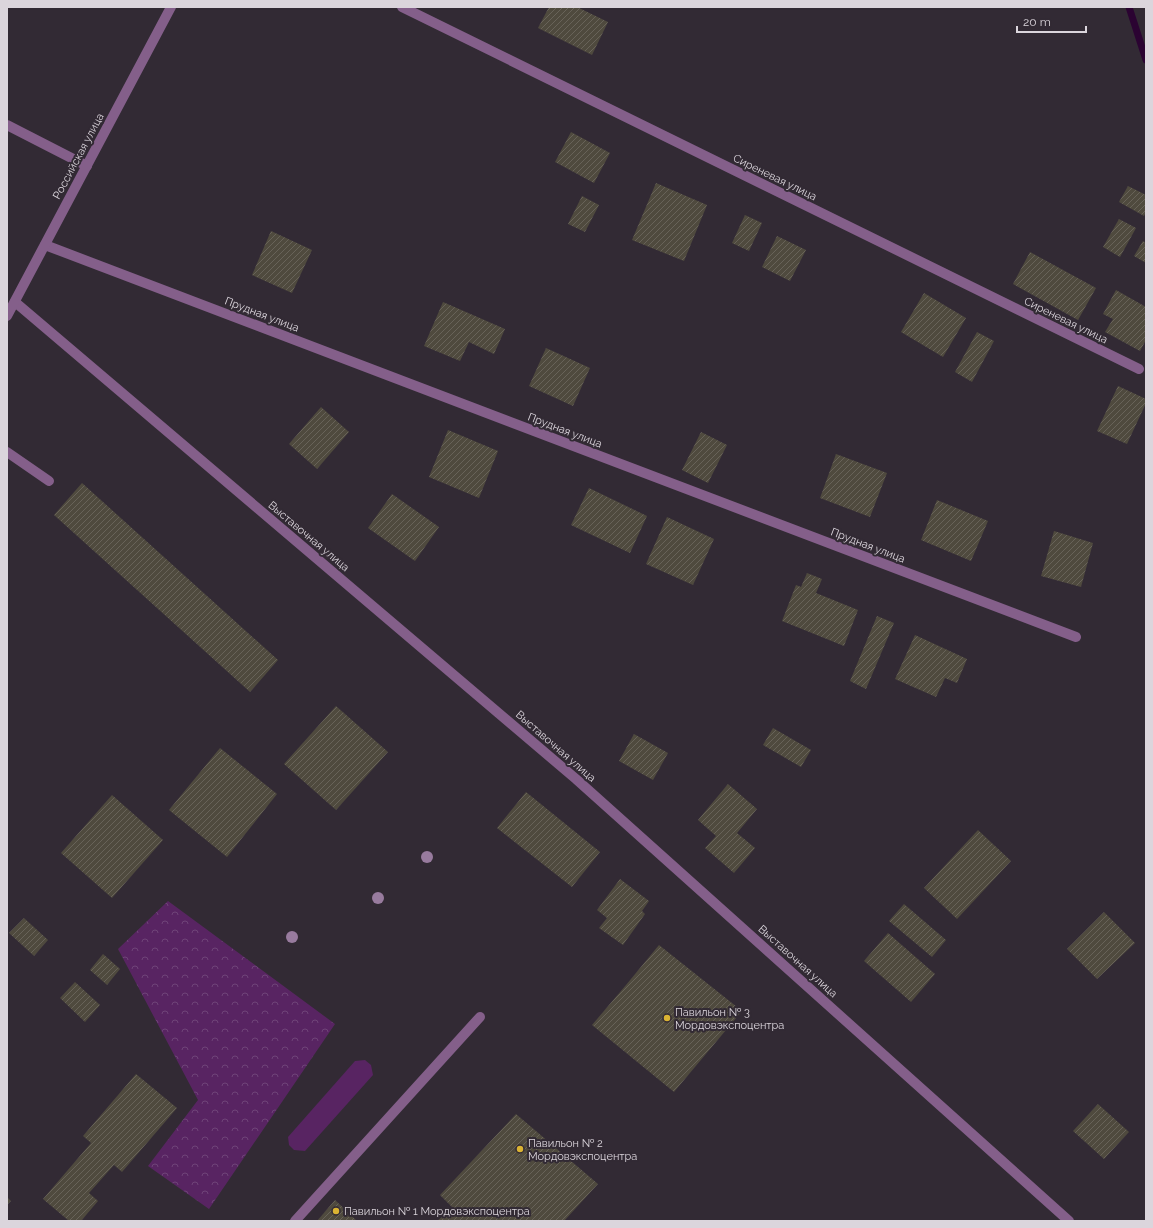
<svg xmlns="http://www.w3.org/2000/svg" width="1153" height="1228" viewBox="0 0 1153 1228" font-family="Raleway,sans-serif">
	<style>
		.green { fill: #582462 }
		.forest { fill: url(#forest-crowns) }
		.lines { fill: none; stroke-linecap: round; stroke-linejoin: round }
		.stream { stroke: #2b0332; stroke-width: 7 }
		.building { fill: url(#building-hatch) }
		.minor { stroke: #845f8a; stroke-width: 10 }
		.tree { fill: #987b9e }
		.poi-dot { fill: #dab333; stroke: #322a34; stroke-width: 1.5 }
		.labels { text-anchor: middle; stroke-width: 4; stroke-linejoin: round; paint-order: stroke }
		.street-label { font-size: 11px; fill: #dbd5dc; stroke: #322a34 }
		.poi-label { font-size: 11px; fill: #dbd5dc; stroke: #322a34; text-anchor: start }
	</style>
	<defs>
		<pattern id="forest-crowns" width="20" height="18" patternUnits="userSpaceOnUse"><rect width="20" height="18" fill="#582462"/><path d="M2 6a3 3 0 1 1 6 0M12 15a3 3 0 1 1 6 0" fill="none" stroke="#6f4378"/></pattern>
		<pattern id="building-hatch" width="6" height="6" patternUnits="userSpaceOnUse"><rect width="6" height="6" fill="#4f4a3e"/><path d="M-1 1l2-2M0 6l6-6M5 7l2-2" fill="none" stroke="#686359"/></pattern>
	</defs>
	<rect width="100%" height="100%" fill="#322a34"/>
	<!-- green -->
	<polygon class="green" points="365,1060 371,1065 373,1075 305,1151 294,1150 289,1145 288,1137 355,1061"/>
	<!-- forest -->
	<polygon class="forest" points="168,901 335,1024 209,1209 148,1166 198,1100 118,949"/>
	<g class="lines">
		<!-- stream -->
		<polyline class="stream" points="1129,7 1146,60"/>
	</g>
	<!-- building -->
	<g class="building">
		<polygon points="549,7 577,7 608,22 592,55 538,28"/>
		<polygon points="571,132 610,153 594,183 555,162"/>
		<polygon points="656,183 707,205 684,261 632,240"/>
		<polygon points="1128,186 1146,195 1146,212 1144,216 1119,202"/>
		<polygon points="582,196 599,205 585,232 568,224"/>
		<polygon points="745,215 762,223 749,251 732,243"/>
		<polygon points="1119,219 1136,228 1120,257 1103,247"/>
		<polygon points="271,231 312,250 292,293 252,275"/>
		<polygon points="777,236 806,250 790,281 762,267"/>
		<polygon points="1143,241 1146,243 1146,263 1134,256"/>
		<polygon points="1030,252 1096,288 1078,320 1013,284"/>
		<polygon points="1116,290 1146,307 1146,340 1140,351 1105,332 1113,319 1103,314"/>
		<polygon points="924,293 966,318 943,357 901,332"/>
		<polygon points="443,302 505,329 494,354 469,342 460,361 424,346"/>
		<polygon points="977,332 994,341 972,382 955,372"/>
		<polygon points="546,348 590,368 573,406 529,386"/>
		<polygon points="1118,386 1146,399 1146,403 1127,444 1097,431"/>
		<polygon points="321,407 349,432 317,469 289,444"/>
		<polygon points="448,430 498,451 479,498 429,477"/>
		<polygon points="701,432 727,445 708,483 682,470"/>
		<polygon points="836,454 887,473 870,517 820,498"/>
		<polygon points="82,483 278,660 250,692 54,515"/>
		<polygon points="589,488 647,516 630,553 571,525"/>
		<polygon points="392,494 439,527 415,561 368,528"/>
		<polygon points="937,500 988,521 971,561 921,540"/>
		<polygon points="667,517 714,539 693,585 646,564"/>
		<polygon points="1054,531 1093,543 1081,587 1041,576"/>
		<polygon points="807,573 822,579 816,593 858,610 844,646 782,621 796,585 801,587"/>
		<polygon points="877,616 894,623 866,689 850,681"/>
		<polygon points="915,635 967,659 957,683 945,678 936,697 895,679"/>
		<polygon points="336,706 388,752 336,810 284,764"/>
		<polygon points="773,728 811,750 801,767 763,745"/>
		<polygon points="634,734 668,753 653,780 619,761"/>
		<polygon points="220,748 277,794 227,857 169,810"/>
		<polygon points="728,784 757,809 737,833 755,848 734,873 705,848 716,836 698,820"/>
		<polygon points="526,792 600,852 572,887 497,828"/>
		<polygon points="112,795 163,840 112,898 61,853"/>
		<polygon points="978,830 1011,861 957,919 924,888"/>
		<polygon points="620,879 649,901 642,911 645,914 623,945 599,928 607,918 597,910"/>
		<polygon points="904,904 946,940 932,957 889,921"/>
		<polygon points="1104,912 1135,943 1097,979 1067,949"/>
		<polygon points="24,918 48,940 34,956 9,933"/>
		<polygon points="888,933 935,974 911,1002 864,961"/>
		<polygon points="659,945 742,1011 674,1092 592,1025 626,985"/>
		<polygon points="103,954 120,969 107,985 90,970"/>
		<polygon points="75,982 100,1005 85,1022 60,998"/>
		<polygon points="136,1074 177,1108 122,1172 114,1165 89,1193 98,1201 81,1221 69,1221 43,1199 91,1143 83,1136"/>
		<polygon points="1098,1104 1129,1132 1104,1159 1073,1131"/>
		<polygon points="516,1114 598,1184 564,1221 437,1221 453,1208 440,1195"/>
		<polygon points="7,1197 11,1201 7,1205"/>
		<polygon points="335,1200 357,1221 317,1221"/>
	</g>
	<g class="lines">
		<!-- minor -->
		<g class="minor">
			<polyline points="402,7 1139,369"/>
			<polyline points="7,125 87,166"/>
			<polyline points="45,245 1076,637"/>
			<polyline points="15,302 576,779 1069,1221"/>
			<polyline points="7,316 171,7"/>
			<polyline points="7,452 49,481"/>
			<polyline points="295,1221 480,1017"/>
		</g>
	</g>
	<!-- trees -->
	<g class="tree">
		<circle cx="427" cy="857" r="6"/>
		<circle cx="378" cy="898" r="6"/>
		<circle cx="292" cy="937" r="6"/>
	</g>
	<!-- markers -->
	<g class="poi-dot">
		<circle cx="667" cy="1018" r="4"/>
		<circle cx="520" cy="1149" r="4"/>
		<circle cx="336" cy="1211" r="4"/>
	</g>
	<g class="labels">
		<!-- street labels -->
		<g class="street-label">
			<text transform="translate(78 156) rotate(-62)" y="4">Российская улица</text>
			<text transform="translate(775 177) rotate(26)" y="4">Сиреневая улица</text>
			<text transform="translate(262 314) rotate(21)" y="4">Прудная улица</text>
			<text transform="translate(1066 320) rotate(26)" y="4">Сиреневая улица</text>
			<text transform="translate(565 430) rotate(21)" y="4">Прудная улица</text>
			<text transform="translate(309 536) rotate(40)" y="4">Выставочная улица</text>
			<text transform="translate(868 545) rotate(21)" y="4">Прудная улица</text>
			<text transform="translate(556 746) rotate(41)" y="4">Выставочная улица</text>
			<text transform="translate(798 961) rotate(42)" y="4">Выставочная улица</text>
		</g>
		<!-- poi labels -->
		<g class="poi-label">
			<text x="675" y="1016">Павильон № 3<tspan x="675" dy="13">Мордовэкспоцентра</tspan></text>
			<text x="528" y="1147">Павильон № 2<tspan x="528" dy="13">Мордовэкспоцентра</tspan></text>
			<text x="344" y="1215">Павильон № 1 Мордовэкспоцентра</text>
		</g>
	</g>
	<!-- border -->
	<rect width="1153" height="1228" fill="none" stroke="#dbd5dc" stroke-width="16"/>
	<!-- scale -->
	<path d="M1017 26v6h69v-6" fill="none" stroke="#dbd5dc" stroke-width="2"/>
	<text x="1023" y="26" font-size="12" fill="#dbd5dc" stroke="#322a34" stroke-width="3" paint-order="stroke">20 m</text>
</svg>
